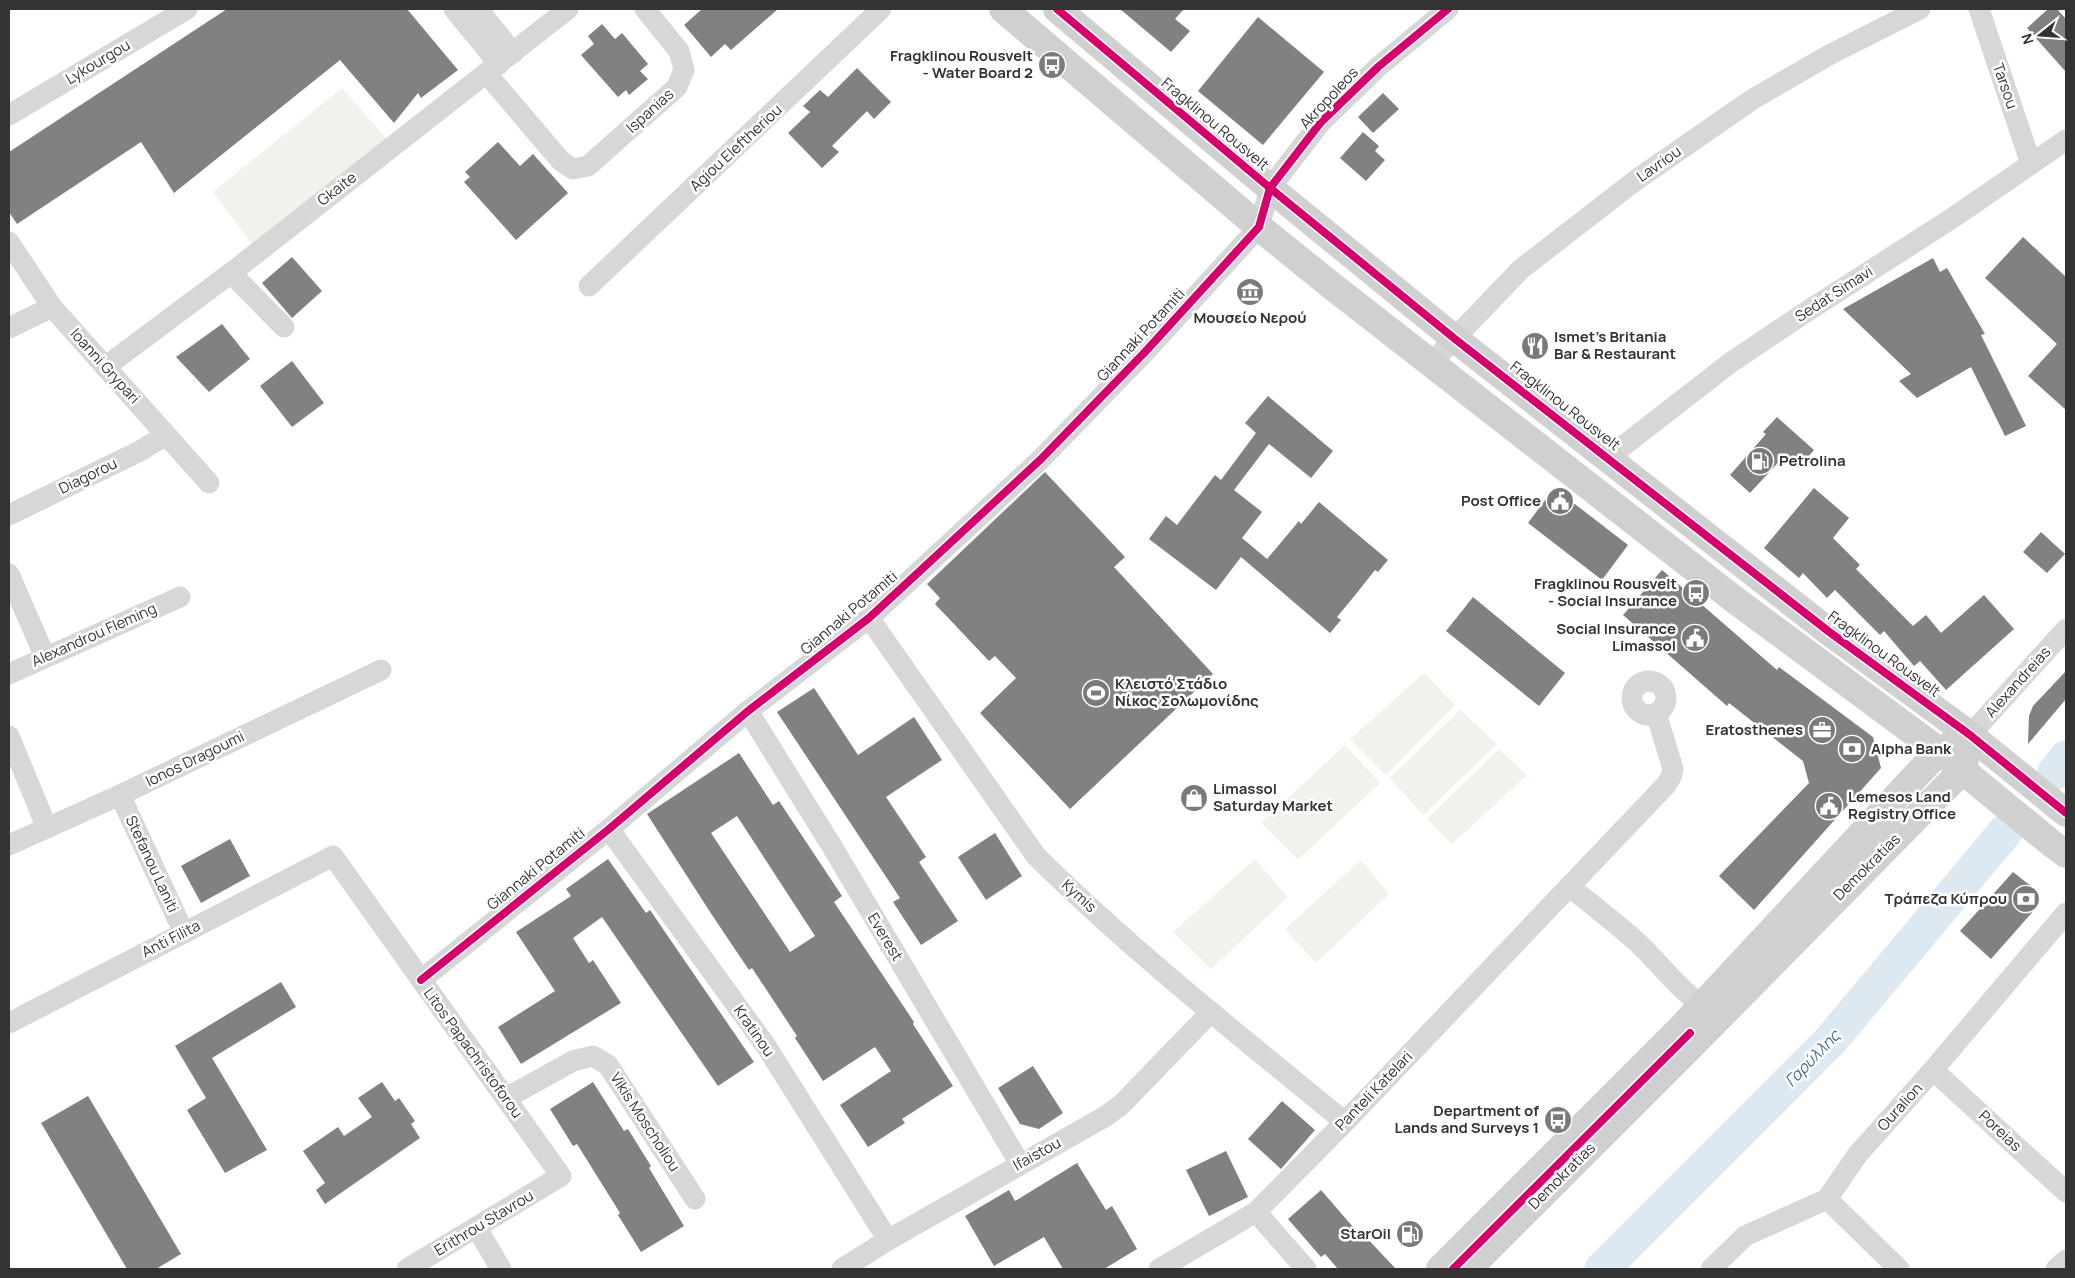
<svg xmlns="http://www.w3.org/2000/svg" width="2075" height="1278" viewBox="0 0 2075 1278" font-family="Manrope,sans-serif">
	<style>
		.green { fill: #eff3ec }
		.lines { fill: none; stroke-linecap: round; stroke-linejoin: round }
		.river { stroke: #dde8f0; stroke-width: 35 }
		.building { fill: #818181; fill-rule: evenodd }
		.street { stroke: #d7d7d7; stroke-width: 21 }
		.secondary { stroke: #d0d0d0; stroke-width: 28 }
		.cycleway-casing { stroke: #fff; stroke-width: 11 }
		.cycleway { stroke: #d6006c; stroke-width: 8 }
		.labels { text-anchor: middle; stroke-width: 5; stroke-linejoin: round; paint-order: stroke }
		.poi-label { font-size: 15px; font-weight: bold; fill: #333; stroke: #fff; text-anchor: end }
		.street-label { font-size: 15px; fill: #333; stroke: #fff }
		.water-label { font-size: 16px; font-style: italic; fill: #48718e; stroke: #fff }
	</style>
	<rect width="100%" height="100%" fill="#fff"/>
	<!-- green -->
	<g class="green">
		<polygon points="342,88 387,139 253,245 213,192"/>
		<polygon points="1424,673 1455,705 1386,775 1350,739"/>
		<polygon points="1460,710 1497,744 1423,815 1390,778"/>
		<polygon points="1345,745 1380,783 1298,860 1261,823"/>
		<polygon points="1499,749 1527,775 1452,844 1427,819"/>
		<polygon points="1255,859 1288,897 1211,969 1173,932"/>
		<polygon points="1361,860 1389,894 1316,963 1285,929"/>
	</g>
	<g class="lines">
		<!-- river -->
		<g class="river">
			<polyline points="2055,772 2066,758"/>
			<polyline points="1602,1269 1830,1041 2005,832"/>
		</g>
	</g>
	<!-- building -->
	<g class="building">
		<polygon points="227,9 407,9 458,70 421,98 418,93 394,123 340,60 174,193 141,142 17,224 9,212 9,152"/>
		<polygon points="702,9 778,9 731,50 725,44 711,57 684,25"/>
		<polygon points="1120,9 1184,9 1175,19 1190,31 1171,52"/>
		<polygon points="2048,9 2057,9 2066,19 2066,72 2027,28"/>
		<polygon points="1258,17 1324,72 1263,145 1198,91"/>
		<polygon points="602,24 615,39 622,33 648,64 640,71 648,79 629,95 626,90 618,97 581,55 594,44 588,36"/>
		<polygon points="857,68 891,102 874,119 867,111 832,146 839,152 822,168 788,133 810,112 803,106 820,90 828,97"/>
		<polygon points="1383,93 1399,109 1373,133 1358,117"/>
		<polygon points="1363,132 1379,146 1375,151 1385,160 1366,181 1340,158"/>
		<polygon points="498,142 520,166 533,154 568,193 516,240 464,182 470,177 465,172"/>
		<polygon points="2023,237 2066,277 2066,410 2028,376 2057,344 1985,278"/>
		<polygon points="292,257 322,291 292,318 262,283"/>
		<polygon points="1933,258 1940,272 1947,268 1985,334 1981,335 2026,426 2005,436 1971,367 1917,398 1899,381 1911,374 1843,309"/>
		<polygon points="222,324 250,359 209,392 176,357"/>
		<polygon points="292,361 324,403 292,427 260,386"/>
		<polygon points="1268,396 1333,451 1311,478 1269,444 1234,490 1262,512 1242,538 1267,559 1299,521 1301,524 1319,502 1388,560 1378,572 1375,570 1356,594 1337,617 1341,620 1330,633 1241,557 1216,590 1149,539 1166,516 1177,525 1215,475 1221,480 1256,433 1245,423"/>
		<polygon points="1777,417 1814,450 1799,468 1785,455 1750,493 1730,475 1766,434 1763,432"/>
		<polygon points="1045,472 1125,557 1114,567 1213,674 1070,809 980,713 1016,678 995,656 989,661 935,604 940,598 927,584"/>
		<polygon points="1554,488 1628,545 1602,580 1528,523"/>
		<polygon points="1814,488 1849,518 1833,538 1860,565 1856,569 1913,626 1926,615 1941,633 1984,595 2014,629 1946,690 1920,661 1914,666 1884,631 1880,635 1835,590 1827,598 1803,573 1799,578 1764,548"/>
		<polygon points="2041,532 2065,554 2047,573 2023,552"/>
		<polygon points="1662,570 1777,670 1779,667 1873,737 1881,768 1754,910 1719,876 1809,783 1803,761 1729,703 1727,706 1623,615"/>
		<polygon points="1473,597 1565,673 1539,706 1446,631"/>
		<polygon points="2066,671 2066,699 2028,744 2029,716 2033,706"/>
		<polygon points="814,688 858,755 914,717 942,760 886,797 926,857 919,862 958,921 921,945 893,902 900,898 777,712"/>
		<path d="M739 753 773 805 779 801 842 896 834 902 914 1022 913 1024 953 1086 902 1119 905 1123 868 1147 840 1105 891 1071 875 1047 823 1081 795 1038 797 1036 752 968 749 970 712 915 647 814ZM737 816 815 936 790 952 711 833Z"/>
		<polygon points="995,833 1022,876 986,900 958,857"/>
		<polygon points="230,839 250,876 201,903 181,866"/>
		<polygon points="608,859 646,913 650,910 754,1062 718,1086 602,917 573,938 589,963 593,960 621,1003 521,1064 498,1027 555,991 516,932 571,896 566,889"/>
		<polygon points="2013,872 2036,890 2035,909 1991,959 1960,931"/>
		<polygon points="281,982 296,1007 212,1058 267,1150 225,1173 187,1110 206,1098 175,1046"/>
		<polygon points="1033,1066 1063,1113 1039,1129 1020,1124 998,1088"/>
		<polygon points="382,1082 395,1101 399,1098 415,1121 411,1124 420,1138 325,1204 316,1190 325,1183 303,1151 338,1127 344,1136 372,1117 358,1098"/>
		<polygon points="593,1082 624,1131 628,1129 651,1166 649,1168 684,1226 641,1252 618,1215 620,1213 577,1144 573,1146 550,1109"/>
		<polygon points="88,1096 181,1254 156,1269 127,1269 41,1123"/>
		<polygon points="1282,1101 1315,1130 1281,1169 1248,1139"/>
		<polygon points="1226,1151 1248,1197 1209,1216 1186,1170"/>
		<polygon points="1077,1163 1106,1210 1112,1206 1137,1249 1104,1269 1063,1269 1044,1237 994,1266 965,1216 1009,1190 1015,1201"/>
		<polygon points="1321,1190 1360,1235 1362,1233 1396,1269 1338,1269 1325,1254 1321,1257 1288,1219"/>
	</g>
	<g class="lines">
		<!-- street -->
		<g class="street">
			<polyline points="454,9 499,64"/>
			<polyline points="478,9 513,53"/>
			<polyline points="1979,9 2031,164"/>
			<polyline points="487,74 561,161 573,169 588,166 677,87 684,70 679,51 645,9"/>
			<polyline points="9,115 187,9"/>
			<polyline points="9,242 52,307 209,483"/>
			<polyline points="231,273 284,327"/>
			<polyline points="589,286 881,9"/>
			<polyline points="9,328 52,307"/>
			<polyline points="1430,364 1521,269 1636,180 1753,99 1829,55 1920,9"/>
			<polyline points="105,367 231,273 568,9"/>
			<polyline points="1609,457 1730,363 1803,314 1954,217 2066,140"/>
			<polyline points="9,515 140,451 166,435"/>
			<polyline points="9,574 45,657"/>
			<path d="M869 618 1036 856C1132 951 1240 1036 1345 1122"/>
			<polyline points="9,674 180,597"/>
			<circle cx="1649" cy="698" r="17"/>
			<polyline points="748,711 833,848 1020,1164"/>
			<polyline points="1970,735 2066,629"/>
			<polyline points="9,736 47,828"/>
			<polyline points="120,795 184,933"/>
			<polyline points="609,829 766,1046 888,1240"/>
			<polyline points="9,845 120,795 381,670"/>
			<path d="M1569 886C1592 905 1616 923 1638 943 1656 959 1693 1007 1715 1011"/>
			<polyline points="421,980 609,829 748,711 869,618 1040,460 1145,352 1259,227 1270,188 1321,122 1378,67 1448,9"/>
			<polyline points="9,1023 333,856 561,1176 407,1269"/>
			<polyline points="1933,1070 2066,1192"/>
			<polyline points="506,1098 573,1061 593,1056 608,1065 695,1199"/>
			<polyline points="1827,1199 1899,1269"/>
			<polyline points="1256,1212 1306,1269"/>
			<polyline points="476,1227 501,1269"/>
			<polyline points="842,1269 888,1240 1106,1116 1122,1104 1211,1012"/>
			<polyline points="1159,1269 1256,1212 1345,1122 1666,785 1671,777 1673,769 1656,713"/>
			<polyline points="1711,1269 1745,1236 1827,1199 1858,1154 1933,1070 2066,913"/>
			<polyline points="2056,1269 2066,1260"/>
		</g>
		<!-- secondary -->
		<g class="secondary">
			<polyline points="1003,9 1259,227 1332,286 1735,600 1939,751 2051,843 2066,854"/>
			<polyline points="1057,9 1270,188 1455,339 1828,631 1970,735 2066,813"/>
			<polyline points="1440,1269 1682,1027 1939,751 1956,742"/>
			<polyline points="1468,1269 1691,1046 1963,770 1966,753"/>
		</g>
		<!-- cycleway casing -->
		<g class="cycleway-casing">
			<g id="cycleway">
				<polyline points="1057,9 1270,188 1455,339 1828,631 1970,735 2066,813"/>
				<polyline points="421,980 609,829 748,711 869,618 1040,460 1145,352 1259,227 1270,188 1321,122 1378,67 1448,9"/>
				<polyline points="1453,1269 1690,1033"/>
			</g>
		</g>
		<!-- cycleway -->
		<use href="#cycleway" class="cycleway"/>
	</g>
	<!-- icons -->
	<defs>
		<g id="bus-disc" transform="scale(1.4375)"><circle r="9.5" fill="#7a7a7a" stroke="#fff"/><path d="M-5-6H5V4H4V6H2V4H-2V6H-4V4H-5ZM-3.5-4V0h7V-4ZM-3.5 1.2v1.5H-2V1.2ZM2 1.2v1.5H3.5V1.2Z" fill="#fff"/></g>
		<g id="museum-disc" transform="scale(1.4375)"><circle r="9.5" fill="#7a7a7a" stroke="#fff"/><path d="M0-6L6-3V-2H-6V-3ZM-5-1h2V3h-2ZM-1-1h2V3h-2ZM3-1h2V3H3ZM-6 4H6V6H-6Z" fill="#fff"/></g>
		<g id="restaurant-disc" transform="scale(1.4375)"><circle r="9.5" fill="#7a7a7a" stroke="#fff"/><path d="M-5-6h1v4h1v-4h1v4h1v-4h1v5L-1.5 .5V6h-2V.5L-5-1ZM5-6V6H3V1.5H1.5Q1.5-4 5-6Z" fill="#fff"/></g>
		<g id="fuel-disc" transform="scale(1.4375)"><circle r="9.5" fill="#7a7a7a" stroke="#fff"/><path d="M-5.5-6h7V0h2V4h1.3V-2.5L3-4.5l.8-.8L6-3V5H2.5V1h-1V6h-7ZM-4.2-4.7v3.2H.2V-4.7Z" fill="#fff"/></g>
		<g id="civic-disc" transform="scale(1.4375)"><circle r="9.5" fill="#7a7a7a" stroke="#fff"/><path d="M-.6-6.5H3V-4.5H.6V-3L4-1V1h2V6H-6V1h2V-1L-.6-3ZM-1.2 2.5V6h2.4V2.5Z" fill="#fff"/></g>
		<g id="stadium-disc" transform="scale(1.4375)"><circle r="9.5" fill="#7a7a7a" stroke="#fff"/><path d="M0-5a6.5 5 0 1 0 0 10a6.5 5 0 1 0 0-10ZM-3.5-1.8h7v3.6h-7Z" fill="#fff"/></g>
		<g id="office-disc" transform="scale(1.4375)"><circle r="9.5" fill="#7a7a7a" stroke="#fff"/><path d="M-6-3h4V-5.5h4V-3h4V5H-6ZM-1-4.5V-3h2v-1.5ZM-6 0V1H6V0Z" fill="#fff"/></g>
		<g id="bank-disc" transform="scale(1.4375)"><circle r="9.5" fill="#7a7a7a" stroke="#fff"/><path d="M-6-4H6V4H-6ZM0-2.3a2.3 2.3 0 1 0 0 4.6a2.3 2.3 0 1 0 0-4.6Z" fill="#fff"/></g>
		<g id="shop-disc" transform="scale(1.4375)"><circle r="9.5" fill="#7a7a7a" stroke="#fff"/><path d="M-5-2.5h2.3a2.7 3.5 0 0 1 5.4 0H5L5.5 6h-11ZM-1.5-2.5h3a1.5 2.3 0 0 0-3 0Z" fill="#fff"/></g>
	</defs>
	<g fill-rule="evenodd">
		<use href="#bus-disc" x="1052" y="65"/>
		<use href="#museum-disc" x="1250" y="292"/>
		<use href="#restaurant-disc" x="1535" y="346"/>
		<use href="#fuel-disc" x="1760" y="461"/>
		<use href="#civic-disc" x="1560" y="501"/>
		<use href="#bus-disc" x="1696" y="593"/>
		<use href="#civic-disc" x="1695" y="638"/>
		<use href="#stadium-disc" x="1096" y="693"/>
		<use href="#office-disc" x="1822" y="730"/>
		<use href="#bank-disc" x="1852" y="749"/>
		<use href="#shop-disc" x="1194" y="798"/>
		<use href="#civic-disc" x="1829" y="806"/>
		<use href="#bank-disc" x="2026" y="899"/>
		<use href="#bus-disc" x="1558" y="1120"/>
		<use href="#fuel-disc" x="1410" y="1234"/>
	</g>
	<g class="labels">
		<!-- poi labels -->
		<g class="poi-label">
			<text x="1033" y="61">Fragklinou Rousvelt<tspan x="1033" dy="17">- Water Board 2</tspan></text>
			<text x="1250" y="323" text-anchor="middle">Μουσείο Νερού</text>
			<text x="1554" y="342" text-anchor="start">Ismet's Britania<tspan x="1554" dy="17">Bar &amp; Restaurant</tspan></text>
			<text x="1779" y="466" text-anchor="start">Petrolina</text>
			<text x="1541" y="506">Post Office</text>
			<text x="1677" y="589">Fragklinou Rousvelt<tspan x="1677" dy="17">- Social Insurance</tspan></text>
			<text x="1676" y="634">Social Insurance<tspan x="1676" dy="17">Limassol</tspan></text>
			<text x="1115" y="689" text-anchor="start">Κλειστό Στάδιο<tspan x="1115" dy="17">Νίκος Σολωμονίδης</tspan></text>
			<text x="1803" y="735">Eratosthenes</text>
			<text x="1871" y="754" text-anchor="start">Alpha Bank</text>
			<text x="1213" y="794" text-anchor="start">Limassol<tspan x="1213" dy="17">Saturday Market</tspan></text>
			<text x="1848" y="802" text-anchor="start">Lemesos Land<tspan x="1848" dy="17">Registry Office</tspan></text>
			<text x="2007" y="904">Τράπεζα Κύπρου</text>
			<text x="1539" y="1116">Department of<tspan x="1539" dy="17">Lands and Surveys 1</tspan></text>
			<text x="1391" y="1239">StarOil</text>
		</g>
		<!-- street labels -->
		<g class="street-label">
			<text transform="translate(98 62) rotate(-31)" y="5">Lykourgou</text>
			<text transform="translate(2005 86) rotate(71)" y="5">Tarsou</text>
			<text transform="translate(1329 98) rotate(-47)" y="5">Akropoleos</text>
			<text transform="translate(650 111) rotate(-42)" y="5">Ispanias</text>
			<text transform="translate(1215 124) rotate(40)" y="5">Fragklinou Rousvelt</text>
			<text transform="translate(736 148) rotate(-43)" y="5">Agiou Eleftheriou</text>
			<text transform="translate(1659 164) rotate(-35)" y="5">Lavriou</text>
			<text transform="translate(337 189) rotate(-38)" y="5">Gkaite</text>
			<text transform="translate(1834 294) rotate(-33)" y="5">Sedat Simavi</text>
			<text transform="translate(1141 335) rotate(-47)" y="5">Giannaki Potamiti</text>
			<text transform="translate(105 366) rotate(48)" y="5">Ioanni Grypari</text>
			<text transform="translate(1565 406) rotate(38)" y="5">Fragklinou Rousvelt</text>
			<text transform="translate(88 476) rotate(-26)" y="5">Diagorou</text>
			<text transform="translate(849 613) rotate(-40)" y="5">Giannaki Potamiti</text>
			<text transform="translate(94 635) rotate(-24)" y="5">Alexandrou Fleming</text>
			<text transform="translate(1884 654) rotate(36)" y="5">Fragklinou Rousvelt</text>
			<text transform="translate(2018 682) rotate(-48)" y="5">Alexandreias</text>
			<text transform="translate(195 759) rotate(-26)" y="5">Ionos Dragoumi</text>
			<text transform="translate(152 864) rotate(65)" y="5">Stefanou Laniti</text>
			<text transform="translate(1867 867) rotate(-45)" y="5">Demokratias</text>
			<text transform="translate(536 869) rotate(-39)" y="5">Giannaki Potamiti</text>
			<text transform="translate(1079 896) rotate(42)" y="5">Kymis</text>
			<text transform="translate(885 937) rotate(59)" y="5">Everest</text>
			<text transform="translate(171 939) rotate(-27)" y="5">Anti Filita</text>
			<text transform="translate(754 1031) rotate(55)" y="5">Kratinou</text>
			<text transform="translate(473 1053) rotate(54)" y="5">Litos Papachristoforou</text>
			<text transform="translate(1374 1091) rotate(-46)" y="5">Panteli Katelari</text>
			<text transform="translate(1900 1107) rotate(-48)" y="5">Ouralion</text>
			<text transform="translate(645 1122) rotate(57)" y="5">Vikis Moscholiou</text>
			<text transform="translate(2000 1131) rotate(43)" y="5">Poreias</text>
			<text transform="translate(1037 1154) rotate(-29)" y="5">Ifaistou</text>
			<text transform="translate(1562 1176) rotate(-45)" y="5">Demokratias</text>
			<text transform="translate(484 1223) rotate(-31)" y="5">Erithrou Stavrou</text>
		</g>
		<!-- water labels -->
		<g class="water-label">
			<text transform="translate(1812 1058) rotate(-46)" y="6">Γαρύλλης</text>
		</g>
	</g>
	<!-- border -->
	<rect width="2075" height="1278" fill="none" stroke="#333333" stroke-width="20"/>
	<!-- north arrow -->
	<g transform="translate(2040 35) rotate(253)" stroke="#ffffff" stroke-width="4" paint-order="stroke">
	<path d="M0-4L9 19L0 12L-9 19Z" fill="#333333"/>
	<text y="-8" font-size="14" font-weight="bold" text-anchor="middle" fill="#333333">N</text>
	</g>
</svg>
